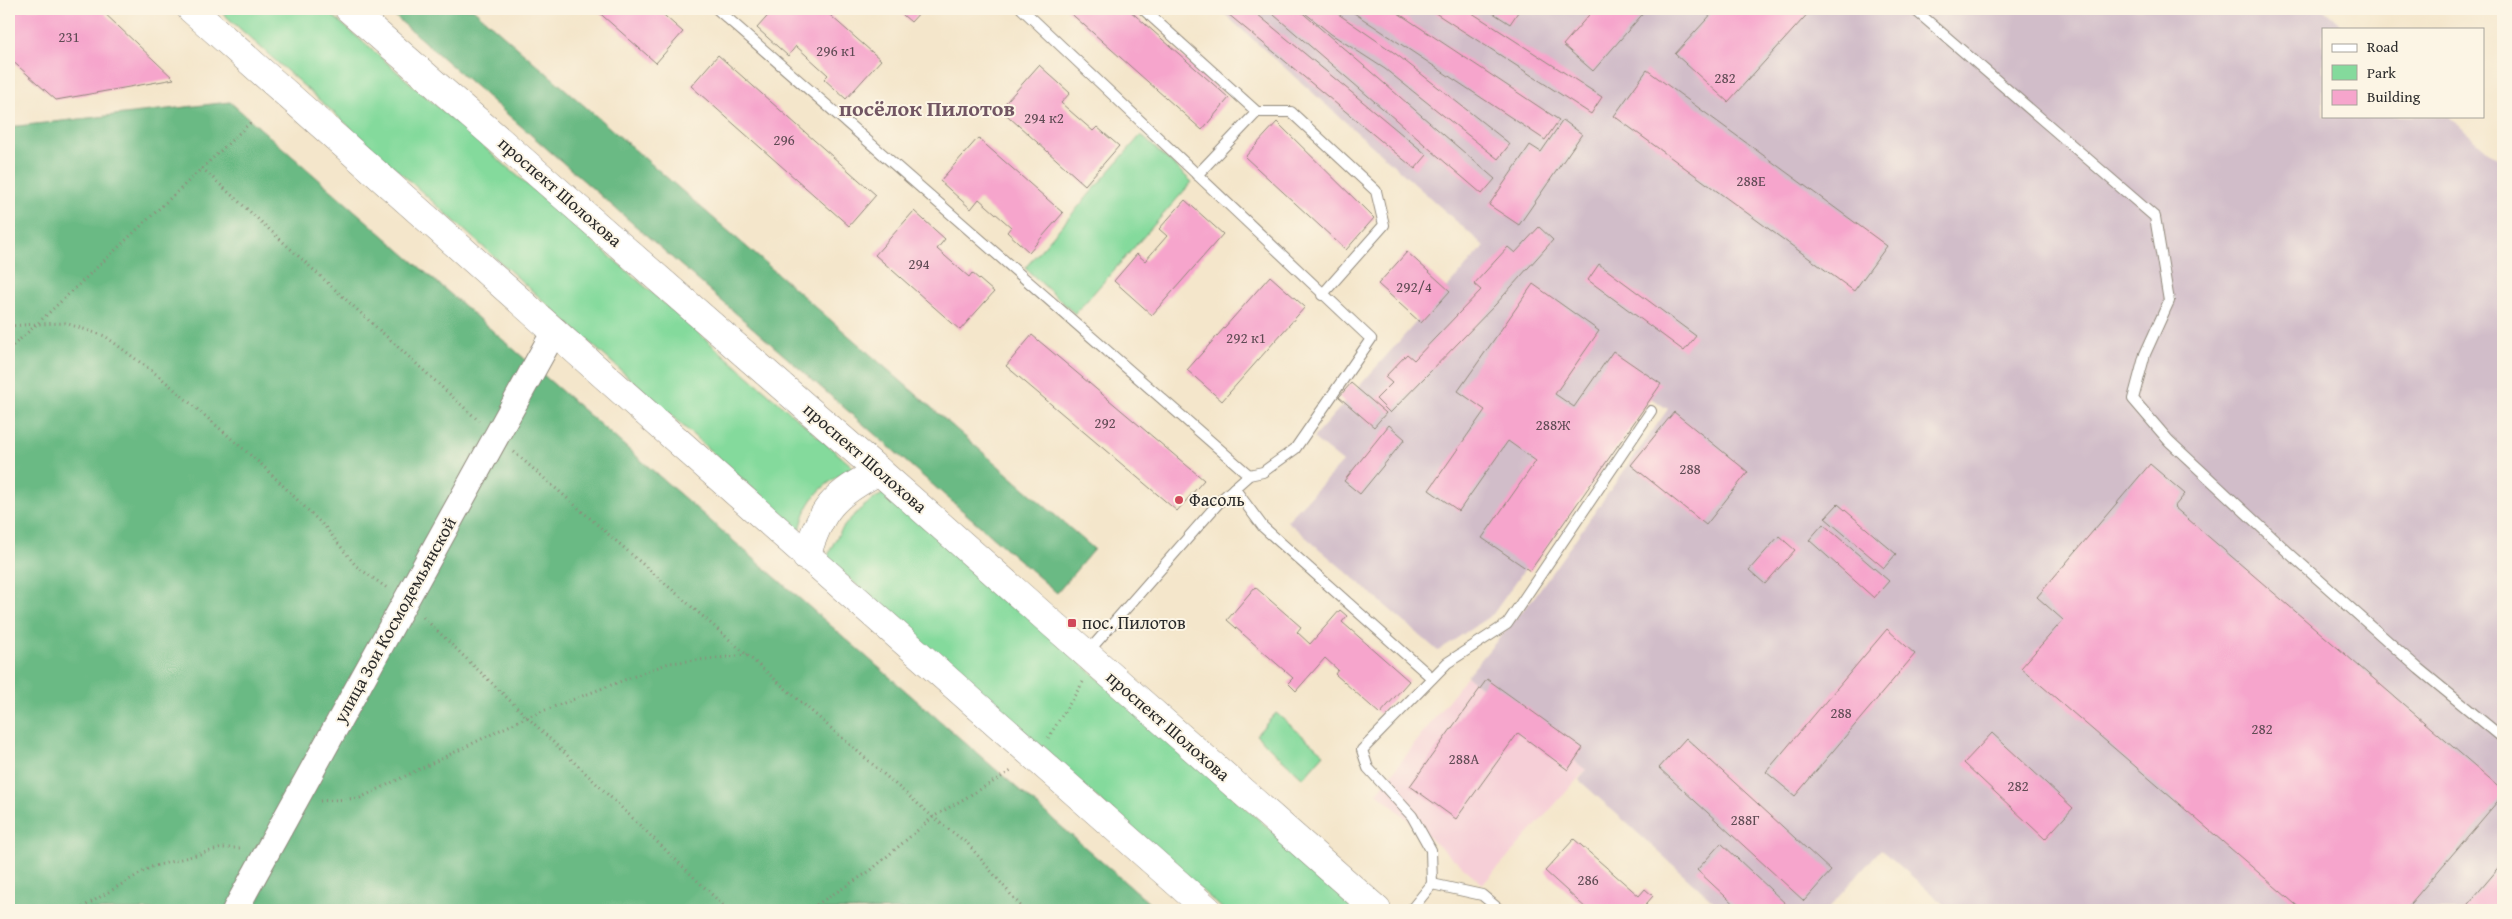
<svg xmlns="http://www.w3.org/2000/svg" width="2512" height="919" viewBox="0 0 2512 919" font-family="'Gentium Book Plus',serif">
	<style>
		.built { fill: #f6cfd7 }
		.industrial { fill: #d1bdc9 }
		.green { fill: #84da9c; stroke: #588264 }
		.forest { fill: #6bba84; stroke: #4b7258 }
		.building { fill: #f6a5cc }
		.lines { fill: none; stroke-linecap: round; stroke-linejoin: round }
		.service-casing { stroke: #90887b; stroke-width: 12 }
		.tertiary-casing { stroke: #90887b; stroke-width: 27 }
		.primary-casing { stroke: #90887b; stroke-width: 29 }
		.path { stroke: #90887b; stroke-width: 3; stroke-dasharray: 1 4; stroke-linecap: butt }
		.service { stroke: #fff; stroke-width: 10 }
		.tertiary { stroke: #fff; stroke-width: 25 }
		.primary { stroke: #fff; stroke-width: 28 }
		.poi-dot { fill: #d1495b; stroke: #fcf5e5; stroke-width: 2 }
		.labels { text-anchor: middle; stroke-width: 4; stroke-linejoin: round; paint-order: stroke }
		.number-label { font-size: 15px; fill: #5e4a53 }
		.street-label { font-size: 18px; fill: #2b2b2b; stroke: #fcf5e5 }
		.poi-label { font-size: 18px; fill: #2b2b2b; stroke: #fcf5e5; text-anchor: start }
		.district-label { font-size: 22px; font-weight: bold; fill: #725663; stroke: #fcf5e5 }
	</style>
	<rect width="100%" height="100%" fill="#fcf5e5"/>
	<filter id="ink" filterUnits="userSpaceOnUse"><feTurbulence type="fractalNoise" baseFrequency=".02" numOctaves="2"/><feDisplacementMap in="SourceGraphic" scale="10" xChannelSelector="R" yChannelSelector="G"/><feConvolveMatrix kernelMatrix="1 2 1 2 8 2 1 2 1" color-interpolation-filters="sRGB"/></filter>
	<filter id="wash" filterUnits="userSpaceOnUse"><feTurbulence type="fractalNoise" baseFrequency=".0096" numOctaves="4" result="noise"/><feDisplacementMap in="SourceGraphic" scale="20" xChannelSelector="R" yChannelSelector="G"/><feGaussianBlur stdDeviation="1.12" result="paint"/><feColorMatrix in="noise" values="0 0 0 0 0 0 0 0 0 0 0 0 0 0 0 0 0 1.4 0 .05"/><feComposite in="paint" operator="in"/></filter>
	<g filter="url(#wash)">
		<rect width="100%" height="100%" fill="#f4e6cb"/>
		<!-- built -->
		<polygon class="built" points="1467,676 1586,770 1483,884 1377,793"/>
		<!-- industrial -->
		<polygon class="industrial" points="1219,9 2323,9 2346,29 2323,29 2323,116 2448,116 2503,164 2503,910 1950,910 1881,849 1827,910 1723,910 1579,780 1586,770 1467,676 1535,596 1668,409 1647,396 1493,614 1438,651 1287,521 1343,462 1313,438 1484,246"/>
		<!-- green -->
		<g class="green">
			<path d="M218 9H325L853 467C823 485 807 496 800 531Z"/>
			<polygon points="1141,135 1192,182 1075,314 1025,268"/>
			<path d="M886 492 1362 910H1224L827 559C838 527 857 508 886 492Z"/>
			<polygon points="1276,713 1324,754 1303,778 1256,735"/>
		</g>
		<!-- forest -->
		<g class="forest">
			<polygon points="393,9 473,9 1094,549 1057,593 390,12"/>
			<polygon points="230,102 1157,910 9,910 9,127"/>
		</g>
		<g id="blocks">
			<!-- building -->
			<g class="building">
				<polygon points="9,9 100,9 174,79 56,100 9,58"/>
				<polygon points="595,9 657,9 683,32 656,63"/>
				<polygon points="774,9 823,9 881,60 846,99 824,79 828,75 796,46 788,56 757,28"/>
				<polygon points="896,9 923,9 911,22"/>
				<polygon points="1066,9 1128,9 1229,98 1202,130"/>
				<polygon points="1222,9 1251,9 1427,155 1415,169"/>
				<polygon points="1267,9 1298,9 1495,179 1482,194"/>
				<polygon points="1300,9 1331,9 1396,54 1510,144 1498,159 1385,69 1331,34"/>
				<polygon points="1348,9 1392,9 1559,120 1545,140"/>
				<polygon points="1429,9 1466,9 1602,97 1591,114"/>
				<polygon points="1487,9 1520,9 1510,24"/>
				<polygon points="1594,9 1647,9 1593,71 1563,45"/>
				<polygon points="1716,9 1812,9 1728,102 1675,54"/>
				<polygon points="718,55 876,195 849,226 691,86"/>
				<polygon points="1039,65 1070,93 1061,103 1093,131 1097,127 1119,146 1085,185 1000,109"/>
				<polygon points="1647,70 1887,246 1854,291 1614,116"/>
				<polygon points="1563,120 1582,134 1519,225 1489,205 1530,145 1541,152"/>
				<polygon points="1277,122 1374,218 1346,250 1245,157"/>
				<polygon points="978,138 1063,213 1029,252 1007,232 1011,227 979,199 971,209 940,181"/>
				<polygon points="1185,200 1223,234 1152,315 1114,281 1137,254 1145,261 1167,236 1159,229"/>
				<polygon points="914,211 945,239 937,249 969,277 972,273 994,292 960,330 875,255"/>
				<polygon points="1539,227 1553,240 1496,304 1390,413 1376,399 1392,383 1385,377 1407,354 1414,360 1481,290 1474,284 1508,247 1515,253"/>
				<polygon points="1407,252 1450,291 1421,323 1378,284"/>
				<polygon points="1599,264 1696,336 1684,351 1588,280"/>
				<polygon points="1270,276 1305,307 1222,401 1187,370"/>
				<polygon points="1533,284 1599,331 1555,394 1574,407 1613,351 1661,384 1530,571 1482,538 1536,461 1508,441 1459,511 1429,490 1485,410 1458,391"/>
				<polygon points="1032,335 1204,480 1177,511 1006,366"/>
				<polygon points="1351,383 1386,413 1374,427 1339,397"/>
				<polygon points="1674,412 1748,472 1706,525 1631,465"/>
				<polygon points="1389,425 1405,439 1360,494 1344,481"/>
				<polygon points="2150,464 2185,494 2174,507 2503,790 2503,795 2405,910 2302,910 2021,668 2063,620 2037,597"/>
				<polygon points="1838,504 1896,554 1884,568 1825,518"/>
				<polygon points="1823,524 1889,581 1874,598 1809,540"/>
				<polygon points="1779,536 1795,550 1765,584 1749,570"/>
				<polygon points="1255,587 1301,627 1297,632 1310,644 1340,610 1347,616 1342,622 1409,681 1380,714 1335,674 1338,670 1325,658 1296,691 1288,683 1293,678 1227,620"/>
				<polygon points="1887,629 1915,654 1795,796 1766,772"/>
				<polygon points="1487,679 1583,748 1568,770 1518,733 1456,819 1410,786"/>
				<polygon points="1992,733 2073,808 2045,839 1964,763"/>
				<polygon points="1686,738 1831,871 1804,901 1659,768"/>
				<polygon points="1574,839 1639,896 1645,889 1653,896 1641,910 1600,910 1596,907 1588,910 1545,871"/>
				<polygon points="1721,843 1787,905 1782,910 1740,910 1697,870"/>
				<polygon points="2503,863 2503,910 2463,910"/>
			</g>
		</g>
	</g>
	<g filter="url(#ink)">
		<use href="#blocks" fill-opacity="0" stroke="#90887b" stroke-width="1"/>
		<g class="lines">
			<!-- service casing -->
			<g class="service-casing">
				<g id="service">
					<polyline points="717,9 1249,475"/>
					<polyline points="1022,9 1371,339 1295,449 1263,472 1249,475 1222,499 1087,653"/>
					<polyline points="1143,9 1257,112 1291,112 1376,191 1384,225 1322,295"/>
					<polyline points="1914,9 2155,217 2169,301 2145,354 2133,399 2169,441 2290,554 2419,669 2503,738"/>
					<polyline points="366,23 379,9"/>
					<polyline points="1197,175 1257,112"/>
					<polyline points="1234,488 1263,527 1432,678"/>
					<polyline points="1432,884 1482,895 1500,910"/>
					<polyline points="1411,910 1432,884 1431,850 1412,816 1368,768 1362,750 1447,663 1507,624 1651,411"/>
				</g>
			</g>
			<!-- tertiary casing -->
			<g class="tertiary-casing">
				<polyline id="tertiary" points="235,910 555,330"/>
			</g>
			<!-- primary casing -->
			<g class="primary-casing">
				<g id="primary">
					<path d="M191 9C530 309 868 611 1208 910"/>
					<polyline points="349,9 879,471 1377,910"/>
					<path d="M806 557C821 508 834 495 879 471"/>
				</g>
			</g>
			<!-- path -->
			<g class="path">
				<polyline points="202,168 479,421"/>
				<polyline points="9,326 37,324 252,121"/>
				<polyline points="9,349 37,324 65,323 105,336 160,377 262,465 326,528 356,566 387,588"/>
				<polyline points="514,452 933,817 968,844 1024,910"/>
				<polyline points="423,617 728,910"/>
				<polyline points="1048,738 1083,682"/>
				<polyline points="320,801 360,798 527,717 669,663 747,655"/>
				<polyline points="78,910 151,867 222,848 243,848"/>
				<polyline points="808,910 870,871 933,817 1013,770"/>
			</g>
			<!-- service -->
			<use href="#service" class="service"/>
			<!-- tertiary -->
			<use href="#tertiary" class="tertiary"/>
			<!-- primary -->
			<use href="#primary" class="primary"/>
		</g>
	</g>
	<!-- markers -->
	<g class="poi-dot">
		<circle cx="1179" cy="500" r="5"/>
		<rect x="1067" y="618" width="10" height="10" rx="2.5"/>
	</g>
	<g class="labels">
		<!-- number labels -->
		<g class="number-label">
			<text x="69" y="42">231</text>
			<text x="836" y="56">296 к1</text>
			<text x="1725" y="83">282</text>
			<text x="1044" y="123">294 к2</text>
			<text x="784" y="145">296</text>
			<text x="1751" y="186">288Е</text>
			<text x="919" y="269">294</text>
			<text x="1414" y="292">292/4</text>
			<text x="1246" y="343">292 к1</text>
			<text x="1105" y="428">292</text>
			<text x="1553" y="430">288Ж</text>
			<text x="1690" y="474">288</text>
			<text x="1841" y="718">288</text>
			<text x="2262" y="734">282</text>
			<text x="1464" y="764">288А</text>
			<text x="2018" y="791">282</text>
			<text x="1745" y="825">288Г</text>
			<text x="1588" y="885">286</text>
		</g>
		<!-- street labels -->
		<g class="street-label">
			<text transform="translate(560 192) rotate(41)" y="6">проспект Шолохова</text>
			<text transform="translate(865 458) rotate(41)" y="6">проспект Шолохова</text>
			<text transform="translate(395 620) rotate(-61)" y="6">улица Зои Космодемьянской</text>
			<text transform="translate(1168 726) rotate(41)" y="6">проспект Шолохова</text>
		</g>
		<!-- poi labels -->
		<g class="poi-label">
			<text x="1189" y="506">Фасоль</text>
			<text x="1082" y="629">пос. Пилотов</text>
		</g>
		<!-- district labels -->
		<g class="district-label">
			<text x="927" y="116">посёлок Пилотов</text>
		</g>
	</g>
	<!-- margin -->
	<rect width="2512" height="919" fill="none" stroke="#fcf5e5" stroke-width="30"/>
	<!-- legend -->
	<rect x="2322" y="28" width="162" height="90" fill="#fcf5e5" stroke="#a8a49b"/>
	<rect x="2332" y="44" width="25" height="8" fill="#ffffff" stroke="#a8a49b"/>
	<text x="2367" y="52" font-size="15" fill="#2b2b2b">Road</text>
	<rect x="2332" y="65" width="25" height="15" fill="#84da9c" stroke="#a8a49b"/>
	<text x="2367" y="78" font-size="15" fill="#2b2b2b">Park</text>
	<rect x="2332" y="90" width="25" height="15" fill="#f6a5cc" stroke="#a8a49b"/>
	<text x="2367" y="102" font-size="15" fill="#2b2b2b">Building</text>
</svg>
